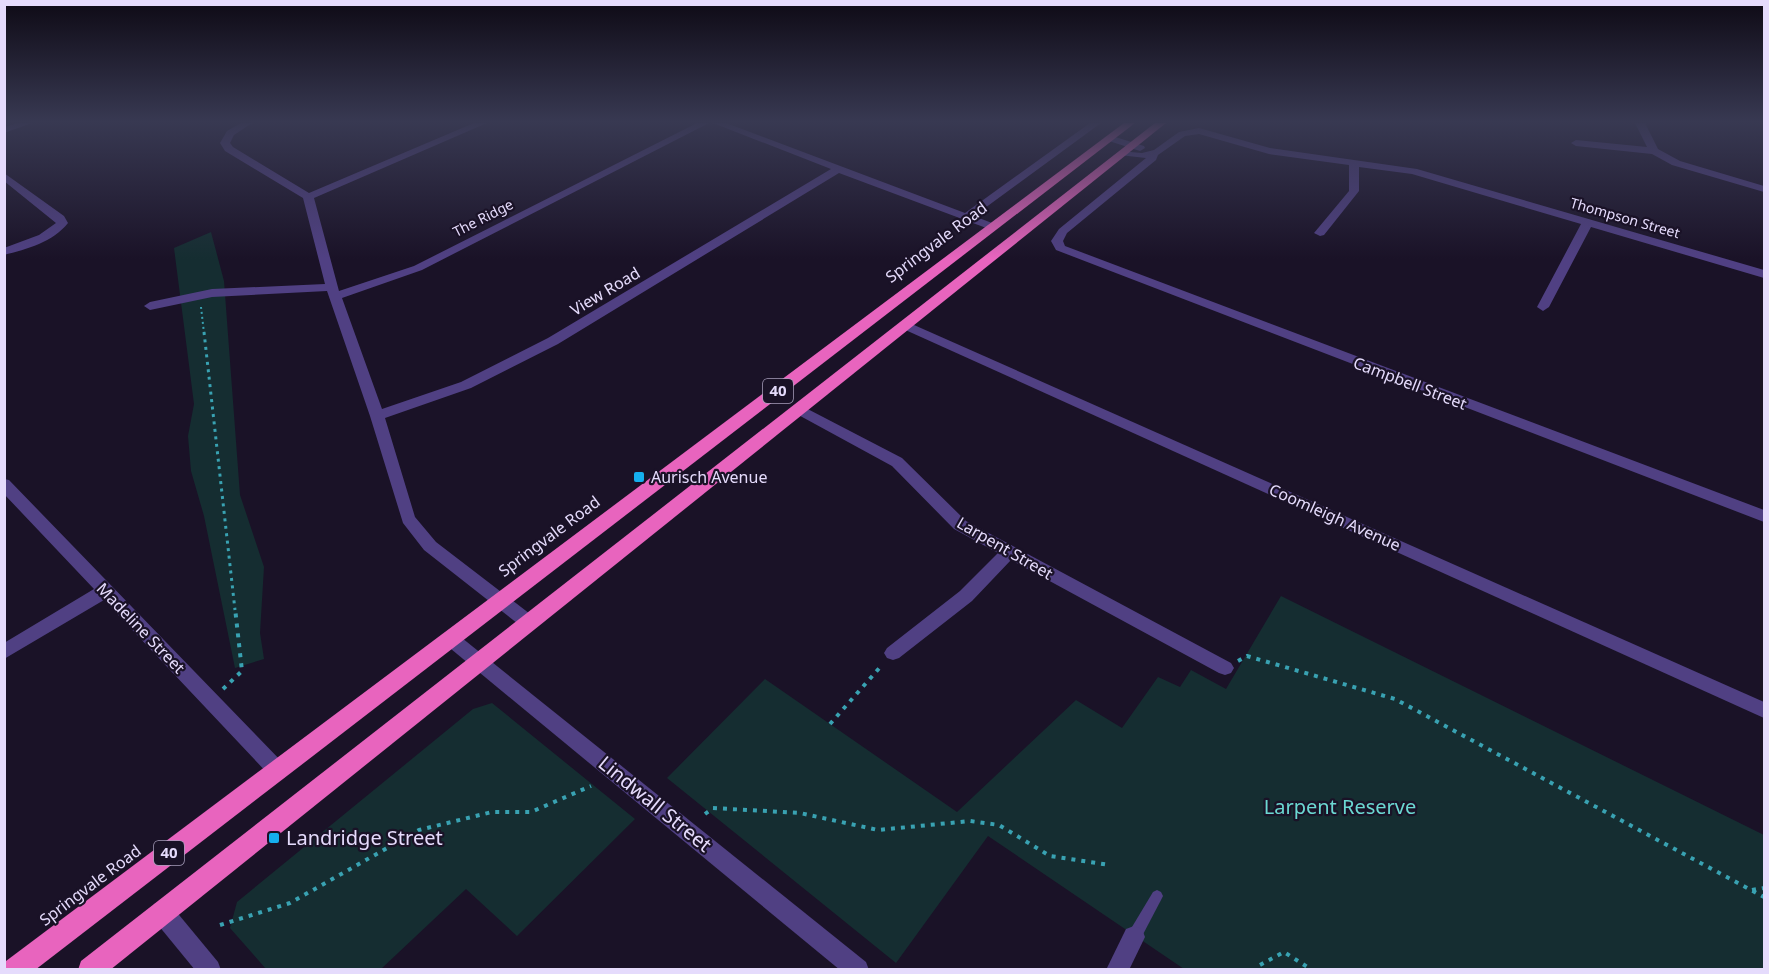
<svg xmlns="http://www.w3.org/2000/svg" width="1769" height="974" viewBox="0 0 1769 974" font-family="'Noto Sans',sans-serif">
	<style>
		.green { fill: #152d31 }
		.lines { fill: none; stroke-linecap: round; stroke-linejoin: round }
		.path-far2 { stroke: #39a2b2; stroke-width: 2; stroke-dasharray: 2 3; stroke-linecap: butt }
		.path-far1 { stroke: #39a2b2; stroke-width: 3; stroke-dasharray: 3 4.5; stroke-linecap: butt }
		.path { stroke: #39a2b2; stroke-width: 4; stroke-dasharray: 4 6; stroke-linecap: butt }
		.service { fill: #504083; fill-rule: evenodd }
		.minor { fill: #504083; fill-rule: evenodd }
		.trunk { fill: #e864be; fill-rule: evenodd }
		.poi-dot { fill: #15afee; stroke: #1a1227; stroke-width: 2 }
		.labels { text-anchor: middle; stroke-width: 4.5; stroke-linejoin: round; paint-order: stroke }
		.far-street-label { font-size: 14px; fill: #e5dbfc; stroke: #1a1227 }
		.shield { fill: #1a1227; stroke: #a89fbc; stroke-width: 1.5 }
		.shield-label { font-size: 15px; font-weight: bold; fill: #e5dbfc }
		.street-label { font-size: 16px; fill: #e5dbfc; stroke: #1a1227 }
		.poi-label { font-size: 16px; fill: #e5dbfc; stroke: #1a1227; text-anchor: start }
		.near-street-label { font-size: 20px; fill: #e5dbfc; stroke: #1a1227 }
		.near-park-label { font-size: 20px; fill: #6bd8d2; stroke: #1a1227 }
		.near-poi-label { font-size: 20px; fill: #e5dbfc; stroke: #1a1227; text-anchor: start }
	</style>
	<rect width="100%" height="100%" fill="#1a1227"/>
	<!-- green -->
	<g class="green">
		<polygon points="211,232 224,281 240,495 264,567 260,633 264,659 235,668 204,516 191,471 188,436 194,404 174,248"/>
		<polygon points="1281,596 1764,835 1764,969 1184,969 988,836 896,963 667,778 765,679 957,812 1076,700 1122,728 1158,677 1180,687 1191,670 1226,689"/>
		<polygon points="492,703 635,819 517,936 466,889 381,969 266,969 230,928 237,902 473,709"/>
	</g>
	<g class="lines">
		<!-- path-far2 -->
		<polyline class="path-far2" points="201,307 204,333"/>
		<!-- path-far1 -->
		<polyline class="path-far1" points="204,332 235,610"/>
		<!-- path -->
		<g class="path">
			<polyline points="1238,661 1247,656 1395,699 1764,897"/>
			<polyline points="223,689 242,671 235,608"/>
			<polyline points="830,724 882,665"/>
			<polyline points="705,814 713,808 800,813 878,830 970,821 999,825 1050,856 1110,865"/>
			<polyline points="1752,890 1764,888"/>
			<polyline points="220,925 290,903 419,830 492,812 531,812 591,786"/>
			<polyline points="1260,965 1284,952 1312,970"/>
		</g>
		<!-- service -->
		<polygon class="service" points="1157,890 1161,892 1163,896 1161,900 1139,942 1134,943 1129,942 1128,937 1129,932 1153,892"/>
		<!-- minor -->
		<g class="minor">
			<polygon points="18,123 32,123 4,133 4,127"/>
			<polygon points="241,123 252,123 234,135 230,143 233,147 309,193 474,123 487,123 314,198 339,291 414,266 697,123 709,123 422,270 342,298 382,409 461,382 548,338 831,169 713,123 726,123 965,213 1090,123 1101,123 974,216 997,225 997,229 989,229 839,173 558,344 471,388 385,418 415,517 436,542 534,617 536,622 534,627 528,629 522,627 424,550 403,523 370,416 327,291 212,297 150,310 144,306 150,302 212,289 325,284 303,198 225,151 220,143 227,131"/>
			<polygon points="1635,123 1645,123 1658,149 1680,161 1764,186 1764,192 1672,165 1652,154 1576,146 1571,143 1576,140 1647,147"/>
			<polygon points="1199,128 1270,148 1417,169 1764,270 1764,278 1591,227 1549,307 1543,311 1537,307 1581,224 1412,174 1359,167 1359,191 1324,235 1320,236 1314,233 1349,191 1349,165 1269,154 1199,134 1185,136 1158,155 1156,160 1067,233 1063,241 1065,246 1764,510 1764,522 1056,250 1051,241 1059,229 1146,158 1119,155 1119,151 1142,153 1154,150 1179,132"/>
			<polygon points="1109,135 1144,146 1145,148 1140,151 1106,140 1104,138"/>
			<path d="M4 173 64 216 68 223C53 242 27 249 4 255V248L39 235 56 223 4 181Z"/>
			<polygon points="905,321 1764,702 1764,718 901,328 899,325"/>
			<polygon points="798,404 902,458 966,521 1231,663 1234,668 1231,673 1225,675 1219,673 1011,560 972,601 899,658 893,660 887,658 884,653 887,648 960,591 998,553 954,529 892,466 793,412 791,409"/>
			<polygon points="4,479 9,480 285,765 288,771 285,777 278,780 271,777 104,600 4,659 4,643 94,589 4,494"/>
			<polygon points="451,632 457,634 866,962 869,970 840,970 445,644 442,639 445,634"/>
			<polygon points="162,901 170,904 218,962 221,970 195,970 154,920 151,912 154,904"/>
			<polygon points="1134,926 1142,929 1145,937 1129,970 1106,970 1126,929"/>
		</g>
		<!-- trunk -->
		<g class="trunk">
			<polygon points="1124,123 1135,123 35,970 4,970 6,961"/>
			<polygon points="1155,123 1166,123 110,970 78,970 81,961"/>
		</g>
	</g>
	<!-- sky -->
	<linearGradient id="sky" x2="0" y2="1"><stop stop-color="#0e0a15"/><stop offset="0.47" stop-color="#383952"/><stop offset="1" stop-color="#383952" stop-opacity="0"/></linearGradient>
	<rect width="1769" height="259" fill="url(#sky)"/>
	<!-- markers -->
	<g class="poi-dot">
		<rect x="633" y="471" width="12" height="12" rx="3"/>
		<rect x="268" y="832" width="12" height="12" rx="3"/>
	</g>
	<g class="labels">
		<!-- far-street labels -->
		<g class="far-street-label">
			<text transform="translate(483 218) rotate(-27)" y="5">The Ridge</text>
			<text transform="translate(1625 218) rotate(16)" y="5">Thompson Street</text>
		</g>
		<!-- shield labels -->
		<g class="shield">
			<rect x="763" y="379" width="30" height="24" rx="4.5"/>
			<rect x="154" y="841" width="30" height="24" rx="4.5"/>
		</g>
		<g class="shield-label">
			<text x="778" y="396">40</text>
			<text x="169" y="858">40</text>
		</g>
		<!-- street labels -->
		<g class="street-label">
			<text transform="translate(936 242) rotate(-37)" y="6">Springvale Road</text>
			<text transform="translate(605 291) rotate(-31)" y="6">View Road</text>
			<text transform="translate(1410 383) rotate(21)" y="6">Campbell Street</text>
			<text transform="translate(1335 517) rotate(24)" y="6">Coomleigh Avenue</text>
			<text transform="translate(549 536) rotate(-37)" y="6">Springvale Road</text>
			<text transform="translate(1005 548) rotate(30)" y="6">Larpent Street</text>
			<text transform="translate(141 628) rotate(46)" y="6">Madeline Street</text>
			<text transform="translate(90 885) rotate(-37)" y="6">Springvale Road</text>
		</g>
		<!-- poi labels -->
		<g class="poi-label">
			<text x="651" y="483">Aurisch Avenue</text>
		</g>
		<!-- near-street labels -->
		<g class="near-street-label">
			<text transform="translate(655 804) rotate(39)" y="7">Lindwall Street</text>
		</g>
		<!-- near-park labels -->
		<g class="near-park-label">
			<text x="1340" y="814">Larpent Reserve</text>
		</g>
		<!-- near-poi labels -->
		<g class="near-poi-label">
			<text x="286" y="845">Landridge Street</text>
		</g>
	</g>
	<!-- border -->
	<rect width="1769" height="974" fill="none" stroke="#e5dbfc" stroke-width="12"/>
</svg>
